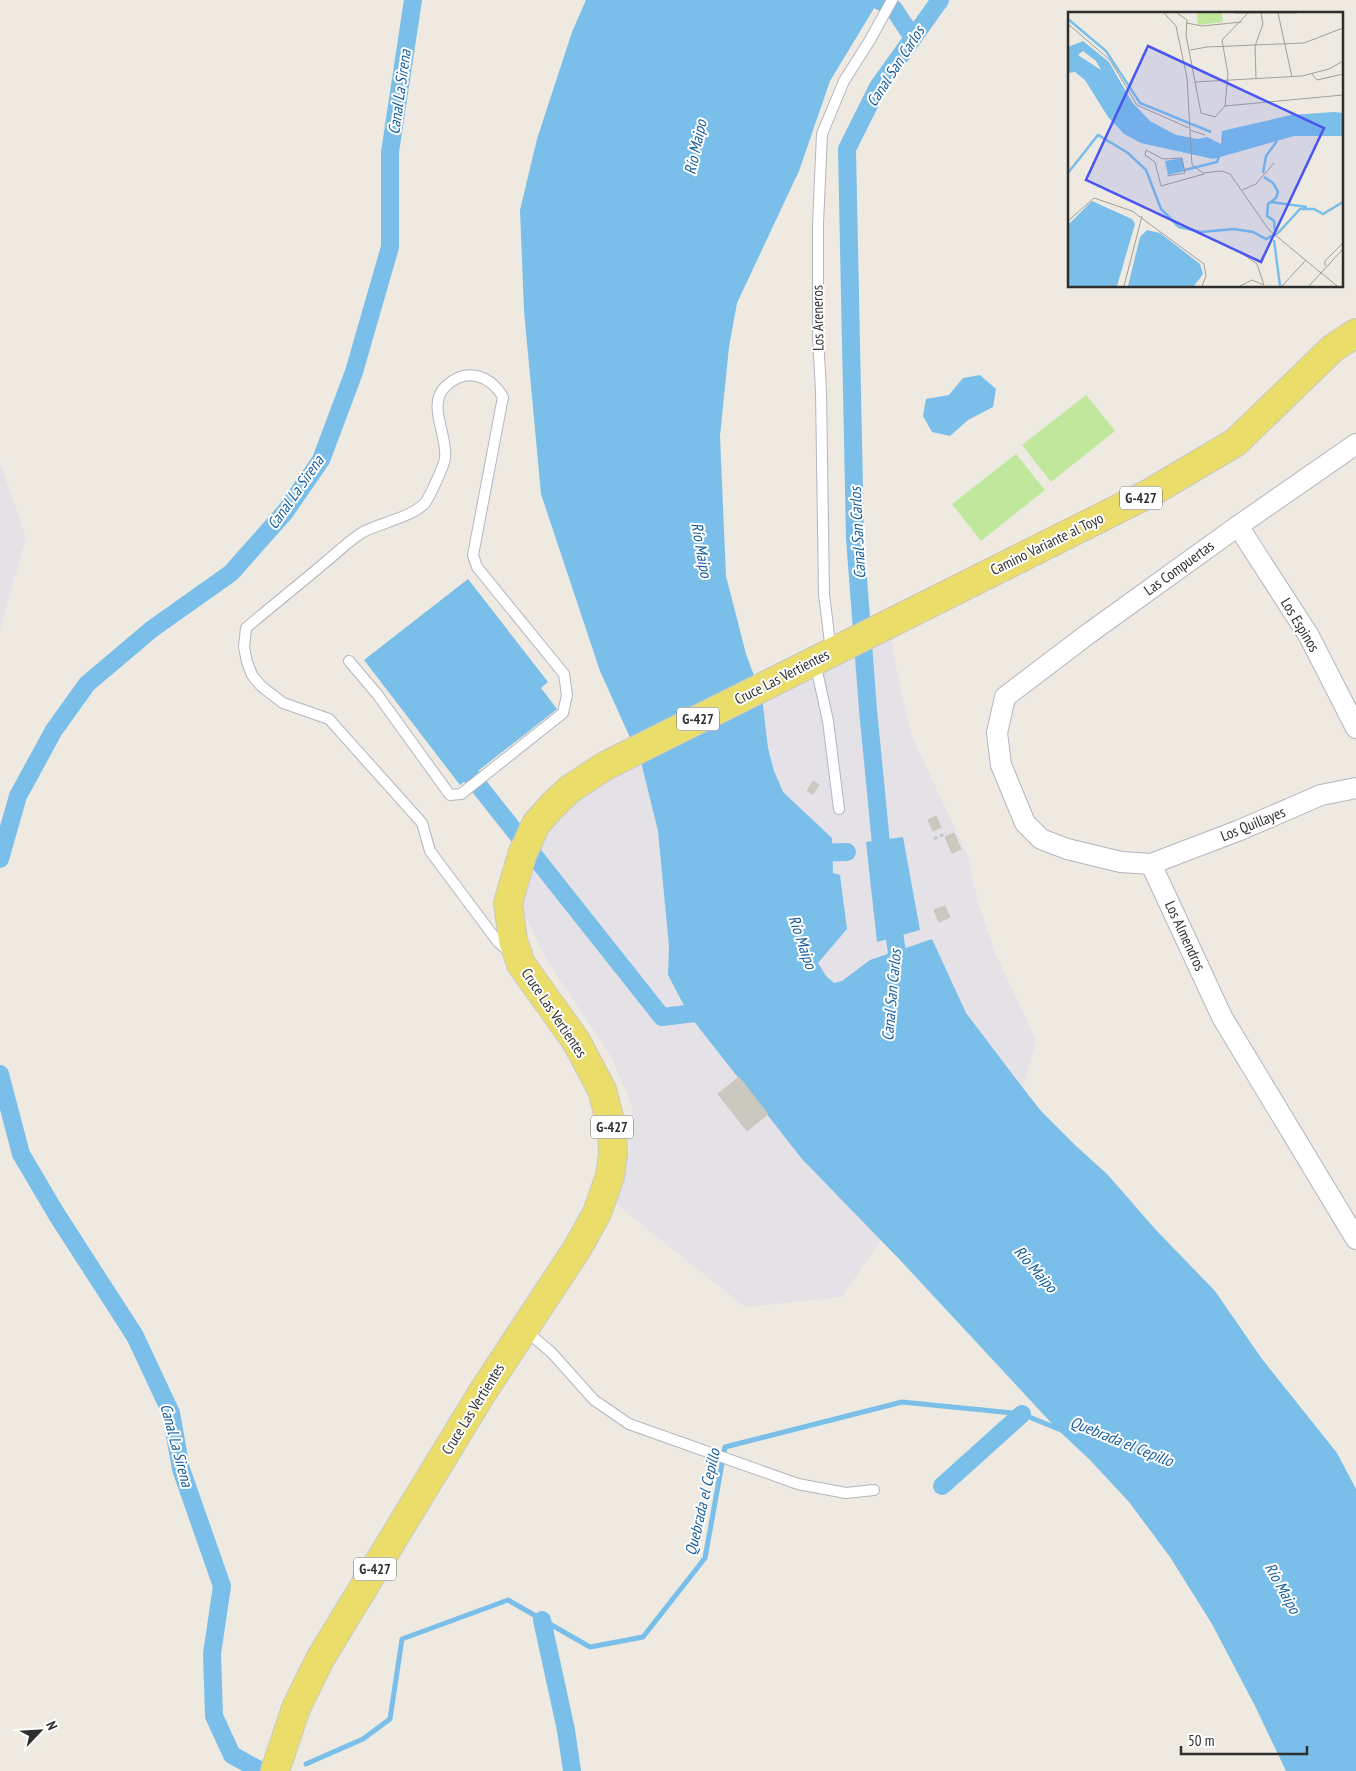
<svg xmlns="http://www.w3.org/2000/svg" width="1356" height="1771" viewBox="0 0 1356 1771" font-family="'PT Sans Narrow',sans-serif">
	<style>
		.industrial { fill: #e4e1e7 }
		.pitch { fill: #bfe89d }
		.water { fill: #7abfea }
		.lines { fill: none; stroke-linecap: round; stroke-linejoin: round }
		.stream { stroke: #7abfea; stroke-width: 5 }
		.canal { stroke: #7abfea; stroke-width: 18 }
		.building { fill: #cac8bf; stroke: #cac6ba }
		.service-casing { stroke: #b4b5c0; stroke-width: 12 }
		.minor-casing { stroke: #b4b5c0; stroke-width: 22 }
		.primary-casing { stroke: #c9c9c9; stroke-width: 30 }
		.path { stroke: #c9c9c9; stroke-width: 3; stroke-dasharray: 4 2.5; stroke-linecap: butt }
		.service { stroke: #fff; stroke-width: 10 }
		.minor { stroke: #fff; stroke-width: 20 }
		.primary { stroke: #ebdd69; stroke-width: 28 }
		.labels { text-anchor: middle; stroke-width: 4; stroke-linejoin: round; paint-order: stroke }
		.shield { fill: #fff; stroke: #6d6d6d; stroke-width: 1 }
		.shield-label { font-size: 14px; font-weight: bold; fill: #2e2e2e }
		.street-label { font-size: 15px; fill: #2e2e2e; stroke: #fff }
		.water-label { font-size: 16px; font-style: italic; fill: #145c9b; stroke: #fff }
		.inset-river { fill: none; stroke: #7abfea; stroke-width: 2.5 }
		.inset-road { fill: none; stroke: #a19f99; stroke-width: 1 }
		.view { fill: #4a55f2; fill-opacity: 0.15; stroke: #4a55f2; stroke-width: 2.5 }
		.inset-edge { fill: none; stroke: #2e2e2e; stroke-width: 2.5 }
	</style>
	<rect width="100%" height="100%" fill="#eeeae1"/>
	<!-- industrial -->
	<g class="industrial">
		<polygon points="0,463 26,538 0,630"/>
		<polygon points="891,633 896,668 911,734 968,857 978,903 996,955 1036,1040 1023,1088 880,1241 842,1297 745,1307 616,1204 628,1155 632,1107 612,1058 546,959 522,909 527,864 569,799"/>
	</g>
	<!-- pitch -->
	<g class="pitch">
		<polygon points="1086,395 1115,431 1051,482 1022,445"/>
		<polygon points="1016,454 1045,490 981,541 952,504"/>
	</g>
	<!-- water -->
	<g class="water">
		<polygon points="586,0 879,0 830,81 799,171 737,303 729,347 720,436 726,576 746,654 762,697 768,748 774,771 783,792 832,838 833,873 840,875 847,929 818,963 826,976 834,983 842,981 870,960 932,939 966,1013 1023,1088 1041,1111 1076,1146 1107,1174 1156,1230 1215,1291 1262,1359 1337,1453 1356,1489 1356,1771 1286,1771 1255,1706 1212,1624 1170,1557 1129,1502 1090,1460 1056,1428 900,1260 802,1159 689,1015 668,975 669,946 658,831 641,762 600,671 541,494 524,311 520,210 537,139 572,32"/>
		<polygon points="980,375 996,389 993,407 968,420 950,436 932,432 923,416 926,399 949,395 963,378"/>
		<polygon points="468,579 548,682 541,688 557,709 460,785 364,660"/>
		<polygon points="903,837 920,930 877,942 866,842"/>
	</g>
	<g class="lines">
		<!-- stream -->
		<polyline class="stream" points="306,1764 363,1739 390,1719 402,1639 508,1600 590,1647 643,1637 705,1558 725,1447 902,1402 1022,1414 1061,1430"/>
		<!-- canal -->
		<g class="canal">
			<polyline points="878,0 894,9 913,38"/>
			<polyline points="471,776 662,1017 712,1011"/>
			<polyline points="808,853 847,852"/>
			<polyline points="0,859 18,796 54,730 87,684 152,629 231,573 285,512 321,460 354,372 390,247 390,152 413,0"/>
			<polyline points="883,864 868,710 855,538 847,149 878,87 940,0"/>
			<polyline points="891,914 897,952 895,975"/>
			<polyline points="0,1074 21,1154 57,1215 135,1336 171,1413 181,1469 222,1586 212,1654 214,1716 232,1755 261,1771"/>
			<polyline points="942,1486 1022,1414"/>
			<polyline points="542,1620 566,1730 572,1771"/>
		</g>
	</g>
	<!-- building -->
	<g class="building">
		<polygon points="813,781 819,785 813,794 807,791"/>
		<polygon points="936,816 941,827 933,831 928,820"/>
		<polygon points="954,833 961,849 952,853 945,837"/>
		<polygon points="945,906 950,917 939,922 934,910"/>
		<polygon points="739,1077 768,1114 747,1131 718,1094"/>
	</g>
	<g class="lines">
		<!-- service casing -->
		<g class="service-casing">
			<g id="service">
				<polyline points="831,651 824,594 821,391 818,337 818,224 822,134 844,81 870,40 892,0"/>
				<path d="M349 661 377 694 450 795 461 794 563 713 567 695 564 674 477 567 473 555 503 397C490 375 466 367 446 386 426 404 448 435 445 458 444 466 430 496 425 503 412 517 380 523 363 532 351 539 339 551 328 560 301 583 273 605 246 628L244 647 247 662 252 675 261 686 283 703 329 719 422 823 430 851 498 942 508 951"/>
				<polyline points="815,662 828,721 839,809"/>
				<polyline points="524,1329 552,1353 594,1400 629,1424 798,1484 846,1493 874,1490"/>
			</g>
		</g>
		<!-- minor casing -->
		<g class="minor-casing">
			<g id="minor">
				<polyline points="1356,444 1238,526 1088,634 1005,697 997,733 1001,765 1025,823 1041,839 1067,849 1121,862 1151,864 1240,830 1321,795 1356,788"/>
				<polyline points="1238,526 1309,636 1356,728"/>
				<polyline points="1151,864 1222,1017 1356,1239"/>
			</g>
		</g>
		<!-- primary casing -->
		<g class="primary-casing">
			<polyline id="primary" points="275,1771 296,1708 320,1659 482,1393 577,1249 597,1213 610,1176 613,1154 612,1128 602,1090 576,1041 521,964 513,940 508,903 522,855 536,824 552,806 570,789 605,766 1150,493 1236,442 1333,348 1356,333"/>
		</g>
		<!-- path -->
		<polyline class="path" points="934,839 946,833"/>
		<!-- service -->
		<use href="#service" class="service"/>
		<!-- minor -->
		<use href="#minor" class="minor"/>
		<!-- primary -->
		<use href="#primary" class="primary"/>
	</g>
	<g class="labels">
		<!-- shield labels -->
		<g class="shield">
			<rect x="1120" y="486.5" width="42" height="23" rx="4"/>
			<rect x="677" y="707.5" width="42" height="23" rx="4"/>
			<rect x="591" y="1115.5" width="42" height="23" rx="4"/>
			<rect x="354" y="1557.5" width="42" height="23" rx="4"/>
		</g>
		<g class="shield-label">
			<text x="1141" y="503">G-427</text>
			<text x="698" y="724">G-427</text>
			<text x="612" y="1132">G-427</text>
			<text x="375" y="1574">G-427</text>
		</g>
		<!-- street labels -->
		<g class="street-label">
			<text transform="translate(818 318) rotate(-91)" y="5">Los Areneros</text>
			<text transform="translate(1047 544) rotate(-26)" y="5">Camino Variante al Toyo</text>
			<text transform="translate(1179 568) rotate(-36)" y="5">Las Compuertas</text>
			<text transform="translate(1300 625) rotate(59)" y="5">Los Espinos</text>
			<text transform="translate(782 677) rotate(-27)" y="5">Cruce Las Vertientes</text>
			<text transform="translate(1253 824) rotate(-22)" y="5">Los Quillayes</text>
			<text transform="translate(1185 936) rotate(65)" y="5">Los Almendros</text>
			<text transform="translate(554 1013) rotate(56)" y="5">Cruce Las Vertientes</text>
			<text transform="translate(473 1409) rotate(-58)" y="5">Cruce Las Vertientes</text>
		</g>
		<!-- water labels -->
		<g class="water-label">
			<text transform="translate(895 66) rotate(-57)" y="6">Canal San Carlos</text>
			<text transform="translate(399 92) rotate(-82)" y="6">Canal La Sirena</text>
			<text transform="translate(695 147) rotate(-78)" y="6">Río Maipo</text>
			<text transform="translate(295 492) rotate(-55)" y="6">Canal La Sirena</text>
			<text transform="translate(857 533) rotate(-93)" y="6">Canal San Carlos</text>
			<text transform="translate(702 550) rotate(80)" y="6">Río Maipo</text>
			<text transform="translate(803 942) rotate(71)" y="6">Río Maipo</text>
			<text transform="translate(891 995) rotate(-85)" y="6">Canal San Carlos</text>
			<text transform="translate(1036 1269) rotate(49)" y="6">Río Maipo</text>
			<text transform="translate(1122 1441) rotate(22)" y="6">Quebrada el Cepillo</text>
			<text transform="translate(177 1445) rotate(75)" y="6">Canal La Sirena</text>
			<text transform="translate(702 1502) rotate(-77)" y="6">Quebrada el Cepillo</text>
			<text transform="translate(1283 1588) rotate(61)" y="6">Río Maipo</text>
		</g>
	</g>
	<!-- overview -->
	<g transform="translate(1068 12)">
		<rect width="275" height="275" fill="#eeeae1"/>
		<path d="M129 1H154L155 10 130 13Z" fill="#bfe89d"/>
		<path d="M15 29 41 50 64 90 82 109 108 123 130 127 139 125 153 132 154 119 223 103 266 100 275 101V124H226L145 147 73 131 56 122 40 105 17 68 7 60 0 61V35ZM15 39 28 49 33 58 10 43ZM114 146 117 159 100 163 97 149ZM24 189 64 207 67 212 49 274H0L1 212ZM79 218 92 221 132 252 135 262 126 274H60L72 225Z" fill="#7abfea" fill-rule="evenodd"/>
		<path class="inset-river" d="M0 7 38 39 72 91 143 120M117 158 149 150 151 144M0 161 30 123 60 141 78 158 93 197 111 215 133 220 166 217 185 220 198 227 210 221 232 197H246L255 202 275 190M195 161 198 144 209 129M196 165 205 171 210 180 208 186 200 192 199 204 206 209 207 219M203 190 239 195M206 228 212 274"/>
		<path class="inset-road" d="M96 1 108 14 119 66 124 153 135 161 154 159 162 162 201 218 269 274M109 1 119 8 118 23 133 101 147 105 157 94 160 62 154 28 180 1M167 1H229M210 1 224 65M119 11 134 14 174 10M0 12 42 48 69 93 121 116M122 38 139 35 236 31 275 16M244 62 249 68 275 62M188 66 187 34 195 12 193 1M127 70 234 64 261 57 275 49M157 94 275 83M122 118 137 123M99 164 117 161 114 146 95 147 78 138 77 143 87 150 93 174 136 162M174 178 188 172 206 151M0 209 26 186 64 199 136 252 138 264 134 274M175 242 189 252 196 273M257 254V249L275 231M56 274 74 204M172 274 184 268 196 273M214 274 238 248M241 274 275 237"/>
		<path class="view" d="M80 34 256 116 193 250 18 168Z"/>
		<rect width="275" height="275" class="inset-edge"/>
	</g>
	<!-- north arrow -->
	<g transform="translate(40 1731) rotate(65)" stroke="#ffffff" stroke-width="4" paint-order="stroke">
	<path d="M0-4L9 19L0 12L-9 19Z" fill="#2e2e2e"/>
	<text y="-8" font-size="14" font-weight="bold" text-anchor="middle" fill="#2e2e2e">N</text>
	</g>
	<!-- scale -->
	<path d="M1181 1746v8h126v-8" fill="none" stroke="#2e2e2e" stroke-width="2.5"/>
	<text x="1188" y="1746" font-size="15" fill="#2e2e2e" stroke="#ffffff" stroke-width="4" paint-order="stroke">50 m</text>
</svg>
